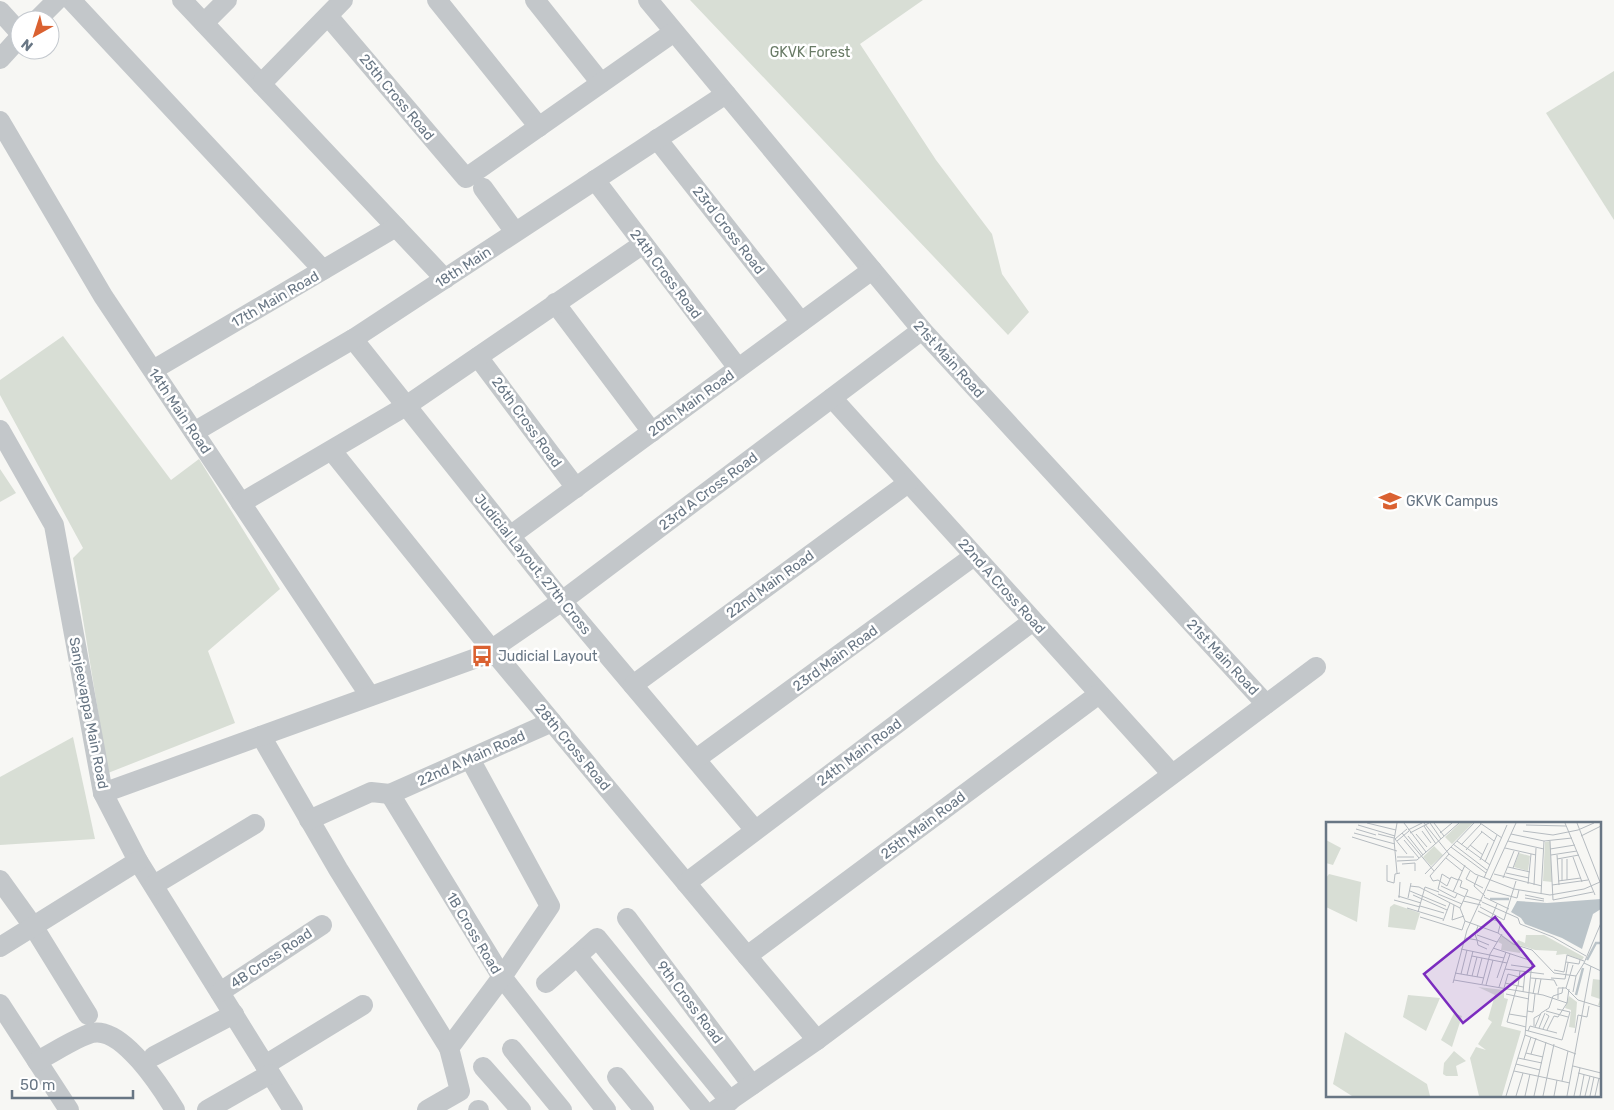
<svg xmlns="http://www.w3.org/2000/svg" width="1614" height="1110" viewBox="0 0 1614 1110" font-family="Rubik,sans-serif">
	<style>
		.green { fill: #d8ded5 }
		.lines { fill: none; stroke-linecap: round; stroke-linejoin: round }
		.minor { stroke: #c3c7ca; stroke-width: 20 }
		.labels { text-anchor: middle; stroke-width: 5; stroke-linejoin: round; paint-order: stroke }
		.park-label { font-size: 14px; fill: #697b66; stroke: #fff }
		.street-label { font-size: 14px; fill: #687684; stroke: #fff }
		.poi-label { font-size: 14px; fill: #687684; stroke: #fff; text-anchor: start }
		.inset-river { fill: none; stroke: #bbc4c9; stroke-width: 2.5 }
		.inset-road { fill: none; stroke: #b5bbc0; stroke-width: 1 }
		.view { fill: #7b2cbf; fill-opacity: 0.15; stroke: #7b2cbf; stroke-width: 2.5 }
		.inset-edge { fill: none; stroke: #687684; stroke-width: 2.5 }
	</style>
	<rect width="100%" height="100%" fill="#f7f7f4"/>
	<!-- green -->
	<g class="green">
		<polygon points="690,0 923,0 860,44 936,160 992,234 1002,274 1029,312 1008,335"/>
		<polygon points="1614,71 1614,220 1546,113"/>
		<polygon points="63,336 171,480 199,459 280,589 208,651 235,723 108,773 73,558 83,548 0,395 0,380"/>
		<polygon points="0,469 16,493 0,502"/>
		<polygon points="73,737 95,839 0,845 0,777"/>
	</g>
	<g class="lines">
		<!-- minor -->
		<g class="minor">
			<polyline points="71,0 323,270"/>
			<polyline points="182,0 445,279"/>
			<polyline points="437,0 539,127"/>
			<polyline points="535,0 601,83"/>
			<polyline points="648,0 922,330 1266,704"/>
			<polyline points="0,11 20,33"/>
			<polyline points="328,16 466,178 674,32"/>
			<polyline points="37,20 57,0"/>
			<polyline points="204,23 227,0"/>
			<polyline points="0,59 20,37"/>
			<polyline points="261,84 343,0"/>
			<polyline points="0,121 103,296 370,696"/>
			<polyline points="657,139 801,322"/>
			<polyline points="595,180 738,368"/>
			<polyline points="483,188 515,232"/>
			<polyline points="555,303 652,432"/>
			<polyline points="353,339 562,601 755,830"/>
			<polyline points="478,357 576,488"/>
			<polyline points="153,370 396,227"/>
			<polyline points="832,398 1172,774"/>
			<polyline points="0,430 54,525 103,793 138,861 293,1110"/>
			<polyline points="194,432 353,339 726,94"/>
			<polyline points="332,451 492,650 817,1040"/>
			<polyline points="241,503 406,406 643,244"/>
			<polyline points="510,536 872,270"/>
			<polyline points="633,685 908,483"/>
			<polyline points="261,736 338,869 449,1048"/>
			<polyline points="470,759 550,906 502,977 606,1110"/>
			<polyline points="696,759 974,556"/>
			<polyline points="103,793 482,656 562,601 922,330"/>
			<polyline points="390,794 502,977 449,1048 460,1091 427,1110"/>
			<polyline points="390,794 552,722"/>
			<polyline points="309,820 371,792 390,794"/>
			<polyline points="0,880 33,926 88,1015"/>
			<polyline points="686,883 1033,621"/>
			<polyline points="154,885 255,824"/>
			<polyline points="627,918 752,1085"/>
			<polyline points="0,947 138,861"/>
			<polyline points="577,956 597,938 730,1101"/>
			<polyline points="747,956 1099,694"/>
			<polyline points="546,983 577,956 703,1110"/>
			<polyline points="220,992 322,925"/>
			<polyline points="0,1004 69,1110"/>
			<polyline points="512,1049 562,1110"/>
			<polyline points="154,1056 234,1014"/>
			<path d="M37 1061C53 1053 75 1038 92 1033 122 1026 161 1087 175 1110"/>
			<polyline points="265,1065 363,1005"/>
			<polyline points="483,1067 521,1110"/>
			<polyline points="617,1077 644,1110"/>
			<polyline points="207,1110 270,1074"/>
			<polyline points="478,1110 479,1110"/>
			<polyline points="716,1110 817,1040 1316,667"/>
		</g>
	</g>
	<!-- icons -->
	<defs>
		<g id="university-bare" transform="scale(1.725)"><path d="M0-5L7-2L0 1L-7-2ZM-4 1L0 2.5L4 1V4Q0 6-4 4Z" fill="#da6131" stroke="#fff" stroke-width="2.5" paint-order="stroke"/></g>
		<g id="bus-bare" transform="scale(1.725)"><path d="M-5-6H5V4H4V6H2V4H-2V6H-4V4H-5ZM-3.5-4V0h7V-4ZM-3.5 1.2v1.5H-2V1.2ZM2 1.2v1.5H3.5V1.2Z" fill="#da6131" stroke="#fff" stroke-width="2.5" paint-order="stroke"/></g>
	</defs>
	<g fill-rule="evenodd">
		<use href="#university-bare" x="1390" y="501"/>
		<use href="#bus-bare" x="482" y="656"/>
	</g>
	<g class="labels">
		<!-- park labels -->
		<g class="park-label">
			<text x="810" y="57">GKVK Forest</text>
		</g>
		<!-- street labels -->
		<g class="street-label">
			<text transform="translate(397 97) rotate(50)" y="5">25th Cross Road</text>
			<text transform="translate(729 230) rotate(52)" y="5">23rd Cross Road</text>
			<text transform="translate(463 267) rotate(-33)" y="5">18th Main</text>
			<text transform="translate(666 274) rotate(53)" y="5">24th Cross Road</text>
			<text transform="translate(275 299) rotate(-30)" y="5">17th Main Road</text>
			<text transform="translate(949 359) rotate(48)" y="5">21st Main Road</text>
			<text transform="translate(691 403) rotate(-36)" y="5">20th Main Road</text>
			<text transform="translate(180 411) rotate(56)" y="5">14th Main Road</text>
			<text transform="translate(527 422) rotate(54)" y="5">26th Cross Road</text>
			<text transform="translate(708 491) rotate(-37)" y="5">23rd A Cross Road</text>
			<text transform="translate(533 564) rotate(51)" y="5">Judicial Layout, 27th Cross</text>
			<text transform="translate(770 584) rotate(-36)" y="5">22nd Main Road</text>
			<text transform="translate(1002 586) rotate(48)" y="5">22nd A Cross Road</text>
			<text transform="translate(1223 657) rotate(47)" y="5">21st Main Road</text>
			<text transform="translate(835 658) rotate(-36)" y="5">23rd Main Road</text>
			<text transform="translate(89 713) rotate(79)" y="5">Sanjeevappa Main Road</text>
			<text transform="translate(573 747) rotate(50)" y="5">28th Cross Road</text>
			<text transform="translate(859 752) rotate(-37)" y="5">24th Main Road</text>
			<text transform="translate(471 758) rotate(-24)" y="5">22nd A Main Road</text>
			<text transform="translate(923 825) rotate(-37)" y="5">25th Main Road</text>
			<text transform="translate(474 933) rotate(59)" y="5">1B Cross Road</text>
			<text transform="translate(271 958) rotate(-34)" y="5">4B Cross Road</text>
			<text transform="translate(690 1002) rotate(53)" y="5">9th Cross Road</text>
		</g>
		<!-- poi labels -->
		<g class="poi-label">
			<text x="1406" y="506">GKVK Campus</text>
			<text x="498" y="661">Judicial Layout</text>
		</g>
	</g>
	<!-- overview -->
	<g transform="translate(1326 822)">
		<rect width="275" height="275" fill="#f7f7f4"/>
		<path d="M134 1H147L126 22 119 15ZM0 18 15 26 7 43 0 41ZM224 19 226 60 217 59 219 20ZM108 24 117 33 105 44 97 35ZM193 31 204 34 202 49 188 45ZM3 52 35 60 31 100 0 85V56ZM68 82 94 91 89 108 62 105 64 85ZM176 113 195 126 194 131 175 128 176 122 172 120ZM200 113H218L258 135 256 138 239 132 230 133 231 129 209 128 190 122 192 118 199 121ZM267 157 275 158V184L272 183 274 177 265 174ZM152 165 178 168V176L182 177 175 204 195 209 176 274H153L144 236 150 225 160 228 152 222 166 200 162 197 169 173ZM82 173 114 176 100 209 77 195ZM243 174 251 180 249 206 243 205 245 188 239 186ZM128 191 136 194 126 225 115 218ZM19 210 101 262 104 274H26L7 262ZM128 229 140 239 130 244 132 254H120L117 252 118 241Z" fill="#d8ded5"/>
		<path d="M275 77V87L267 92 256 127 236 116 199 102 195 96 185 90 191 79 221 81Z" fill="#bbc4c9"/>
		<path class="inset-river" d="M164 77H183M261 138 270 121H275M250 173 257 146"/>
		<path class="inset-road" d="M41 1 70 8M78 1 100 30M98 1 123 32 149 52 188 67 224 73 258 67 274 60 251 1M104 1 115 17M108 1 118 14M154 1 176 16M239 1 269 73M32 3 69 14M200 3 240 4M98 4 110 22M30 7 50 13M82 8 96 1M96 9 105 21M155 9 168 19M197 9 227 13 252 8 268 1M28 11 69 22M76 11 108 49M84 11 103 1M114 11 126 1M52 12 68 16M90 12 101 25M185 12 218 19 246 16M82 14 97 33M255 14 275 4M26 15 71 29M69 17 81 32M69 17 81 7M78 18 93 36M71 19 83 9M131 19 164 43M182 19 218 27M224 19 227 78 267 70M127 22 161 48M135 23 155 2M144 23 157 33M125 25 160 51M179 26 210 33M224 27 249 23M140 28 156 10M123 32 104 54 107 59 112 58 121 64 125 55 132 58M225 33 251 29M231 33 233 63M71 35H88M247 35 256 60M120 36 136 49M231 37 253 33M236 37V59M241 37V58M154 38 162 21M71 39 91 38 133 1M159 40 171 13M76 42 89 41V49M61 43V59L68 61 69 52 74 51M182 45 204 50M187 46 193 30M144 49 140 57 157 66M71 51 68 18 71 1M180 51 203 56M99 52 148 1M168 52 216 64M152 54 148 64 159 74M158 56 181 3M177 56 188 29M124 57 116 52 112 67 129 76 131 72M132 57 136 59 134 65 142 68 134 86M232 59 255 56M202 62 205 32M208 63 210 26M226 63 262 58M84 64 93 65 134 86 139 99M115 64 139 75M161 68 191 76 193 68M84 69 120 84M127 70 139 43M112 72 136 82M215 72 218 19M87 73 121 88M199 73 218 77M72 74 95 81M140 74 156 79M158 75 183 87M73 76 74 60M82 76 85 61M199 76 218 79M68 78 94 85M137 79 155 83M156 80 192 96 194 102 227 115 260 134M171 82 165 97 175 100 172 111M128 83 126 98 138 94M94 84 118 91M154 85 178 98 190 59M81 86 117 97M152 89 166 96M92 90 99 65 113 70M94 95 136 108 139 99 172 111 187 122 206 128 228 151 250 154 258 141M117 99 124 81M275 101 258 141 275 149M152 104 149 112 151 118 163 123M151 113 171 120M139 116 151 118 152 123 161 127M167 126 206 139 199 213 180 274M135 127 178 136M146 134 181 141M240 140 253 142 254 138M185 143 206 146M179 147 218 152M228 148 238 150 241 133 258 139M129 151 158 156M135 152 141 128M141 153 147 129M146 154 151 135M151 155 156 136M171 156 180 130M205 156 228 158 231 164M225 156 239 157 242 141M128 158 217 173 241 181M127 161 141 108 190 1M179 161 197 165M156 162 164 132 176 112M160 163 167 138M191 164 181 200 200 205M192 164 194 149M173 165 184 132M178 166 182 152 193 155M240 166 247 143M197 170 199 150M247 170 250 154M180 172 203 177M207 172 210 156M212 172 215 157M232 177V166H240L252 178 275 185M201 189 207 190 209 172M220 189 242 195M183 192 201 195M208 204V196L215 192M209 205 215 191 223 186 227 174 236 171 237 165M213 206 219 191M217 207 223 194 220 192M199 208 236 218 244 190 231 187M221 208 228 194 232 195 241 181 243 167M202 209 204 204 231 211M249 211 252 193 261 195 263 184M199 213 250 232M200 231 217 235M205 232 210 216M192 236 216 241M198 237 205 215M190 242 214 248M247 244 275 251M188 249 244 261M252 251 275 257M236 259 242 229M190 274 197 251M199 274 204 252M208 274 220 220M217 274 228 222M228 274 231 258M241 274 265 144M248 274 254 246M254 274 258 253M259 274 264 254M264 274 268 255M269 274 273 256"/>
		<path class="view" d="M169 95 208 144 137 201 98 152Z"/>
		<rect width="275" height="275" class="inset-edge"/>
	</g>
	<!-- north arrow -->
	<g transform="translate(35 35) rotate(219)"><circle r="24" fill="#ffffff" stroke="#c3c8ce"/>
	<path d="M0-4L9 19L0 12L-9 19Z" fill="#da6131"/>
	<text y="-8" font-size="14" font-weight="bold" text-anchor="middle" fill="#687684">N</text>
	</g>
	<!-- scale -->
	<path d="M12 1090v8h121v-8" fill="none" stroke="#687684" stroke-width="2.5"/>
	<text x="20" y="1090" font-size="15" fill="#687684" stroke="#ffffff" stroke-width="4" paint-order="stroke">50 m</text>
</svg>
